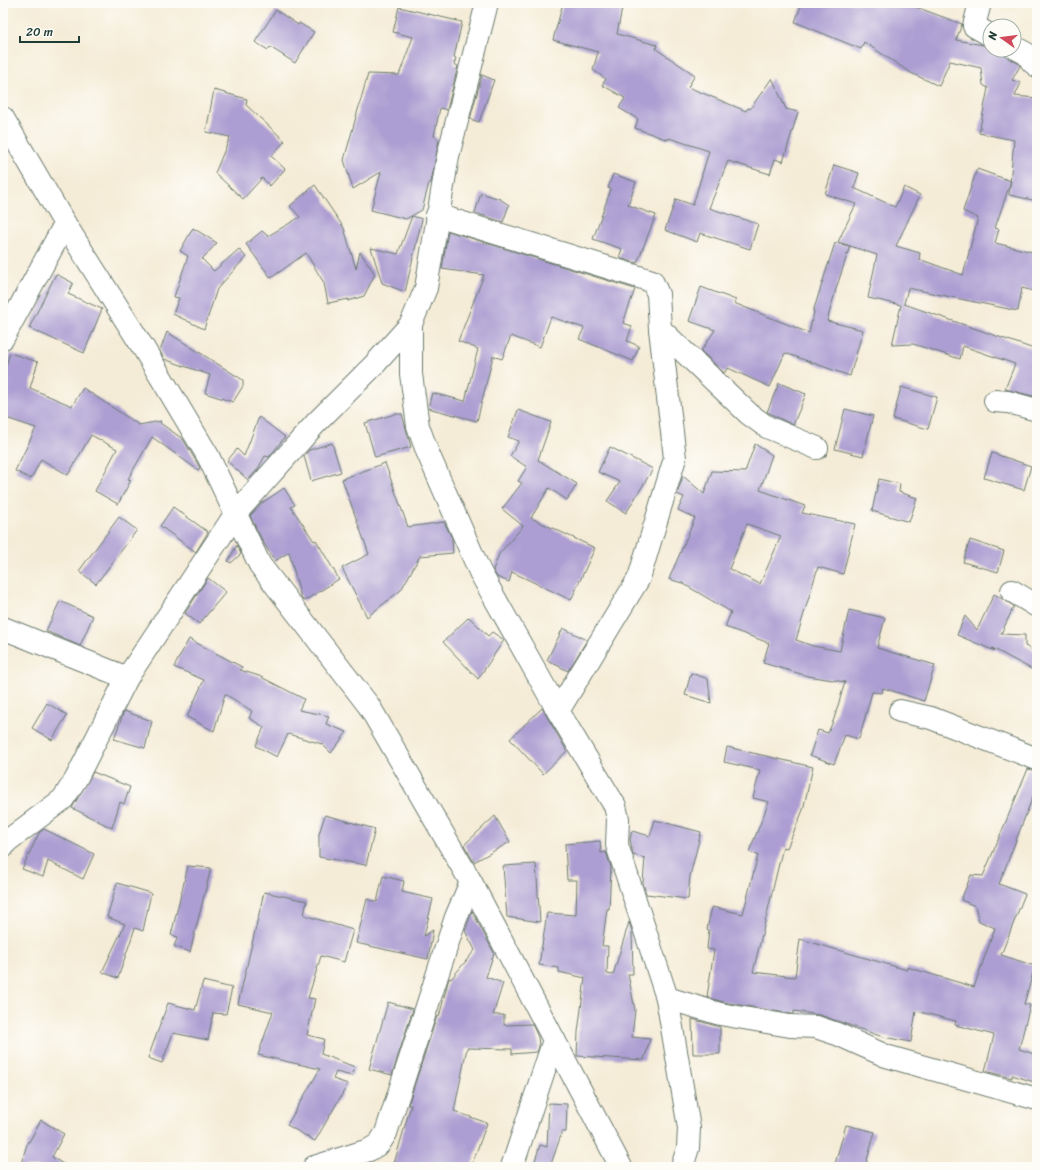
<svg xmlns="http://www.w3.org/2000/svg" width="1040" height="1170" viewBox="0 0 1040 1170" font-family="Sriracha,sans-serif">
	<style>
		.building { fill: #ac9ed2; fill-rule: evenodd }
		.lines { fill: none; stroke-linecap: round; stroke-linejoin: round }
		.minor-casing { stroke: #6a7a6d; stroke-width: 24 }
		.minor { stroke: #fff; stroke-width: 22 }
	</style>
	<rect width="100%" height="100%" fill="#fdfcf7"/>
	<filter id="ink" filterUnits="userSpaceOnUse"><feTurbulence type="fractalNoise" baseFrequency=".025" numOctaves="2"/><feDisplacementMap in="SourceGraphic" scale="8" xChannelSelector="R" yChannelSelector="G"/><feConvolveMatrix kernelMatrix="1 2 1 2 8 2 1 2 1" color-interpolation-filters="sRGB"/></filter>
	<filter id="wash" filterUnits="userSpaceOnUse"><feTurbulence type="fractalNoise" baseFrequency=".012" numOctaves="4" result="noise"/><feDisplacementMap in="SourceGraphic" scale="16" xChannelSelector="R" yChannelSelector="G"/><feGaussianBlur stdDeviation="0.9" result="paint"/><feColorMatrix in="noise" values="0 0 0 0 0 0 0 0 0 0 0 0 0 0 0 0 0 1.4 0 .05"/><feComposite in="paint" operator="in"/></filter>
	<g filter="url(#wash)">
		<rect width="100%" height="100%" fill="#f5ecd7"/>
		<g id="blocks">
			<!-- building -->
			<g class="building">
				<polygon points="563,3 623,3 617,34 657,45 656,49 695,75 688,87 746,111 748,108 750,109 772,78 786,109 798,112 783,162 775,159 770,174 728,161 709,208 758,224 750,249 700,233 697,242 665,230 676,199 693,205 709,151 669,138 668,140 635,128 638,119 619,108 625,98 602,85 606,79 593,70 598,52 553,40"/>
				<polygon points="802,3 905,3 962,24 956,40 983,45 990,47 990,50 1002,50 1008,58 1018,63 1020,66 1012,80 1021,83 1015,96 1037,98 1037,201 1009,195 1014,140 979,133 988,88 983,85 981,68 950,61 939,86 911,73 864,42 861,49 795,22"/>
				<polygon points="399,7 462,22 454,57 456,58 454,64 458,66 447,110 440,108 434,136 439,140 431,183 429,183 422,210 406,219 371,210 381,172 353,189 344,160 368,74 399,75 413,37 393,32"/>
				<polygon points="276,10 298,25 299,23 314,32 295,63 270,47 268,50 255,42"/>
				<polygon points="482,75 494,80 479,122 470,119"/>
				<polygon points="214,90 247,99 246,105 285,141 271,156 285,169 270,186 262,178 243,199 215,173 230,137 206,132"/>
				<polygon points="834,165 859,173 854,188 895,207 904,187 920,195 896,246 920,253 919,259 963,275 978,218 963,211 977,169 1011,181 995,228 999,229 995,243 1037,253 1037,292 1022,288 1018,311 908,288 904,304 1037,350 1037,397 1005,389 1015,364 963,346 960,359 913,344 892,345 901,305 868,298 877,255 838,242 856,204 825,194"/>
				<polygon points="613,174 636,182 628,205 656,215 637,263 619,258 622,249 593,239 611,189 608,188"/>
				<polygon points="315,185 344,228 356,269 360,252 375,274 364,296 348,301 349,299 328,303 324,283 306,253 271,278 246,244 262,231 268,236 300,217 290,206"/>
				<polygon points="481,193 500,199 509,205 503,222 475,213"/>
				<polygon points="412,216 422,219 405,292 382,283 371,248 398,254"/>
				<polygon points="193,228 217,243 202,259 214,271 239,249 246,257 217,289 204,329 173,314 179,298 174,297 188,256 180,251"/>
				<polygon points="448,231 635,289 623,323 632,326 627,341 639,346 633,361 579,339 584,328 551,317 540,347 511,336 502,359 493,356 477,421 428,408 432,393 465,401 478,349 458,341 484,275 442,269"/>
				<polygon points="835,243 850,246 836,289 827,321 863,330 850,376 785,353 770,387 728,368 724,373 701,351 715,330 689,321 701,287 736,300 734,303 809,333 814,312 813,312"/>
				<polygon points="56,274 73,283 68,294 102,309 84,353 29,328"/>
				<polygon points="167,332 243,380 243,386 233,402 205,393 210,375 164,359 160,351"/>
				<polygon points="10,353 38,362 30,388 72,406 83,388 139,425 161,421 160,423 183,439 200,468 198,470 152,437 128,479 131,480 118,504 95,491 117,449 91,435 68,475 41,459 31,479 15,471 36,428 3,417 3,375"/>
				<polygon points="779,383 806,394 793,425 767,412"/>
				<polygon points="901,387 937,397 928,429 893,419"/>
				<polygon points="845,409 873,416 863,456 835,449"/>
				<polygon points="518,410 551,422 538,460 577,484 567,500 549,488 531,518 595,548 571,600 512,572 509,582 497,577 493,570 499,554 523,526 502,509 522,483 518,481 527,467 510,456 519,441 508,437"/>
				<polygon points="395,414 402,414 411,447 375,457 365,423"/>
				<polygon points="259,417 285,437 269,457 265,456 258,469 248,480 227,461 237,449 244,456"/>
				<polygon points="332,443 341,472 311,481 304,456 309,450"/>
				<path d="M755 444 772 455 760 490 805 506 802 513 855 524 843 574 818 567 796 640 813 646 840 651 849 610 885 618 877 648 935 665 924 701 883 688 882 693 872 692 859 739 845 735 834 764 810 755 818 730 828 733 834 719 845 682 808 676 763 663 769 643 725 627 731 612 682 583 669 579 695 518 678 510 684 497 677 494 683 476 704 494 712 471 745 472ZM747 524 781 536 760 584 729 569Z"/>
				<polygon points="610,447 653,469 626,513 607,501 620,482 598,472"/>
				<polygon points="992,453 1031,466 1024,490 984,478"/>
				<polygon points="385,463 408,527 444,522 452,538 453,553 420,556 401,590 367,617 342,568 369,554 342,479"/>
				<polygon points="879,479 900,484 899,492 917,498 909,522 872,511"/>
				<polygon points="284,488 295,505 291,507 314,541 316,540 339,579 304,601 301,598 289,552 275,561 263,542 250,516 262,503"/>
				<polygon points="173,507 208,532 196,552 160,526"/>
				<polygon points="119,517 137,530 96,584 79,571"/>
				<polygon points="970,540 1004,551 998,572 963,562"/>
				<polygon points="237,545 241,554 231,563 228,561"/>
				<polygon points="208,578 226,592 199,624 185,613"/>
				<polygon points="994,594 1014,606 1001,634 1025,635 1025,646 1037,652 1037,672 992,648 995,651 957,635 965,616 977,630"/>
				<polygon points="60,601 93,616 80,646 46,631"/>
				<polygon points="469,617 488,636 492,632 504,640 478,679 443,642"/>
				<polygon points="563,628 587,640 568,671 547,660"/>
				<polygon points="189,639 242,667 240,670 259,676 304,699 299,710 329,716 326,724 347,732 331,753 322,744 288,734 277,757 256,746 264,727 249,718 252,711 225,694 214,731 187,717 204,680 174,667"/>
				<polygon points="691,673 708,679 711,703 685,695"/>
				<polygon points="47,703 67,715 52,740 32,728"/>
				<polygon points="542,708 567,751 543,774 510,739"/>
				<polygon points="124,711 152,721 145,748 114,739"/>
				<polygon points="727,747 813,767 803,810 787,848 783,847 753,972 795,977 800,939 907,970 907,967 974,987 995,928 979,921 975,906 961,900 971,875 983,876 1028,769 1037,771 1037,786 999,884 1025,894 1001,955 1035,966 1024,1004 1030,1005 1019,1049 1037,1055 1037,1083 1012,1075 1012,1078 985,1071 994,1035 955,1025 956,1021 916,1011 911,1042 883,1037 820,1015 794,1011 794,1014 791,1014 723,1002 707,997 714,950 707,949 709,930 707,929 712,907 743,914 758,855 749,852 769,802 753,798 760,770 724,762"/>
				<polygon points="93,772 130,787 124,804 120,802 112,828 72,808"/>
				<polygon points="325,815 375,829 366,865 319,857 319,834"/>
				<polygon points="495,816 510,842 474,862 464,845"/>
				<polygon points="655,820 701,832 690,876 688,899 646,894 643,883 645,858 633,855 630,839 632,831 650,836"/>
				<polygon points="44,829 94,854 83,879 48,861 43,877 22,869 39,833"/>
				<polygon points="600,841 601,853 606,852 611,867 609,909 607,909 602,946 608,946 607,974 613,975 629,922 632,931 633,974 628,974 635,1010 632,1037 650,1039 644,1060 577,1056 578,1032 585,978 559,972 559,968 539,965 547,913 576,915 577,880 567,880 565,844"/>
				<polygon points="536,864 540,922 507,917 503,866"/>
				<polygon points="188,866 211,868 190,952 174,946 178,937 171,935"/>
				<polygon points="383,876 404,881 402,892 433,899 424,936 433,930 428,959 356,943 367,899 377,902"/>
				<polygon points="117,883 151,893 143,931 135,928 118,978 102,972 125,924 107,917"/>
				<polygon points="264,892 307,901 304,915 353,930 344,962 321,956 308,998 315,999 307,1035 324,1039 321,1054 355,1067 352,1076 336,1072 333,1079 348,1084 315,1141 287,1125 320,1069 258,1055 273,1012 238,1004"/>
				<polygon points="472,911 494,953 486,977 503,983 493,1015 504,1015 504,1025 532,1024 538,1037 539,1047 537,1052 512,1054 512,1049 467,1048 454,1111 487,1123 471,1167 393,1167 411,1105 408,1105 437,1016 439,1017 449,978 451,979 475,950 465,931"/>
				<polygon points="203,981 232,988 226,1014 213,1013 208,1040 173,1033 162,1063 148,1058 168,1003 195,1010"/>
				<polygon points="388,1002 413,1009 392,1075 369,1069"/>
				<polygon points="692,1019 720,1027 720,1054 693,1054"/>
				<polygon points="549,1103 567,1104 566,1132 562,1132 550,1167 533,1167 540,1145 547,1147"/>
				<polygon points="41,1120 64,1134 52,1157 68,1167 20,1167 28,1141 29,1142"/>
				<polygon points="846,1125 875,1132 865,1167 834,1167"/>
			</g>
		</g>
	</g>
	<g filter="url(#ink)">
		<use href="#blocks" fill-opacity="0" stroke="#6a7a6d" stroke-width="1"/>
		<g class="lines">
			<!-- minor casing -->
			<g class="minor-casing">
				<g id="minor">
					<polyline points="980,3 974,26 990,35"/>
					<polyline points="1014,47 1027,54 1032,62 1037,66"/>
					<polyline points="3,118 65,224 144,349 208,456 260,565 369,706 471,882 621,1167"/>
					<polyline points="437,215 652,281 658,294 660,329 675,458 639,578 558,711"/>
					<polyline points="411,324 411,374 418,426 427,451 480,572 558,711 615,806 618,819 617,845 667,998 689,1128 688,1148 682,1167"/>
					<polyline points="660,329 749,414 767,427 817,448"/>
					<polyline points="3,338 65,224"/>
					<polyline points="995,401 1008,402 1037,410"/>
					<polyline points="1012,591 1037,606"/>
					<polyline points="3,628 127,678"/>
					<polyline points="900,711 931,718 1037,759"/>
					<polyline points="3,847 6,842 63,799 76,779 127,678 236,513 316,423 374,365 411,324 426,288 448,156 487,3"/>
					<polyline points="667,998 720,1014 790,1026 816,1027 837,1034 886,1056 1037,1099"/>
					<polyline points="314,1167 369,1150 379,1144 386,1133 456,917 471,882"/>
					<polyline points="512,1167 554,1040"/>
				</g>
			</g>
			<!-- minor -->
			<use href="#minor" class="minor"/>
		</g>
	</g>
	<!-- margin -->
	<rect width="1040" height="1170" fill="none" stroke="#fdfcf7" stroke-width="16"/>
	<!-- north arrow -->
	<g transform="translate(1002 38) rotate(284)"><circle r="19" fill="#fdfcf7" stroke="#a4b0a9"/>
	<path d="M0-3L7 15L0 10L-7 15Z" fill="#d1495b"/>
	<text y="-6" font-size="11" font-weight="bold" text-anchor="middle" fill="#1f3d34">N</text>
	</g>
	<!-- scale -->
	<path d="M20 36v6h59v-6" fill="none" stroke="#1f3d34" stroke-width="2"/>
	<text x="26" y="36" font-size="12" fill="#1f3d34" stroke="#fdfcf7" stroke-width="3" paint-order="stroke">20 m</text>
</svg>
